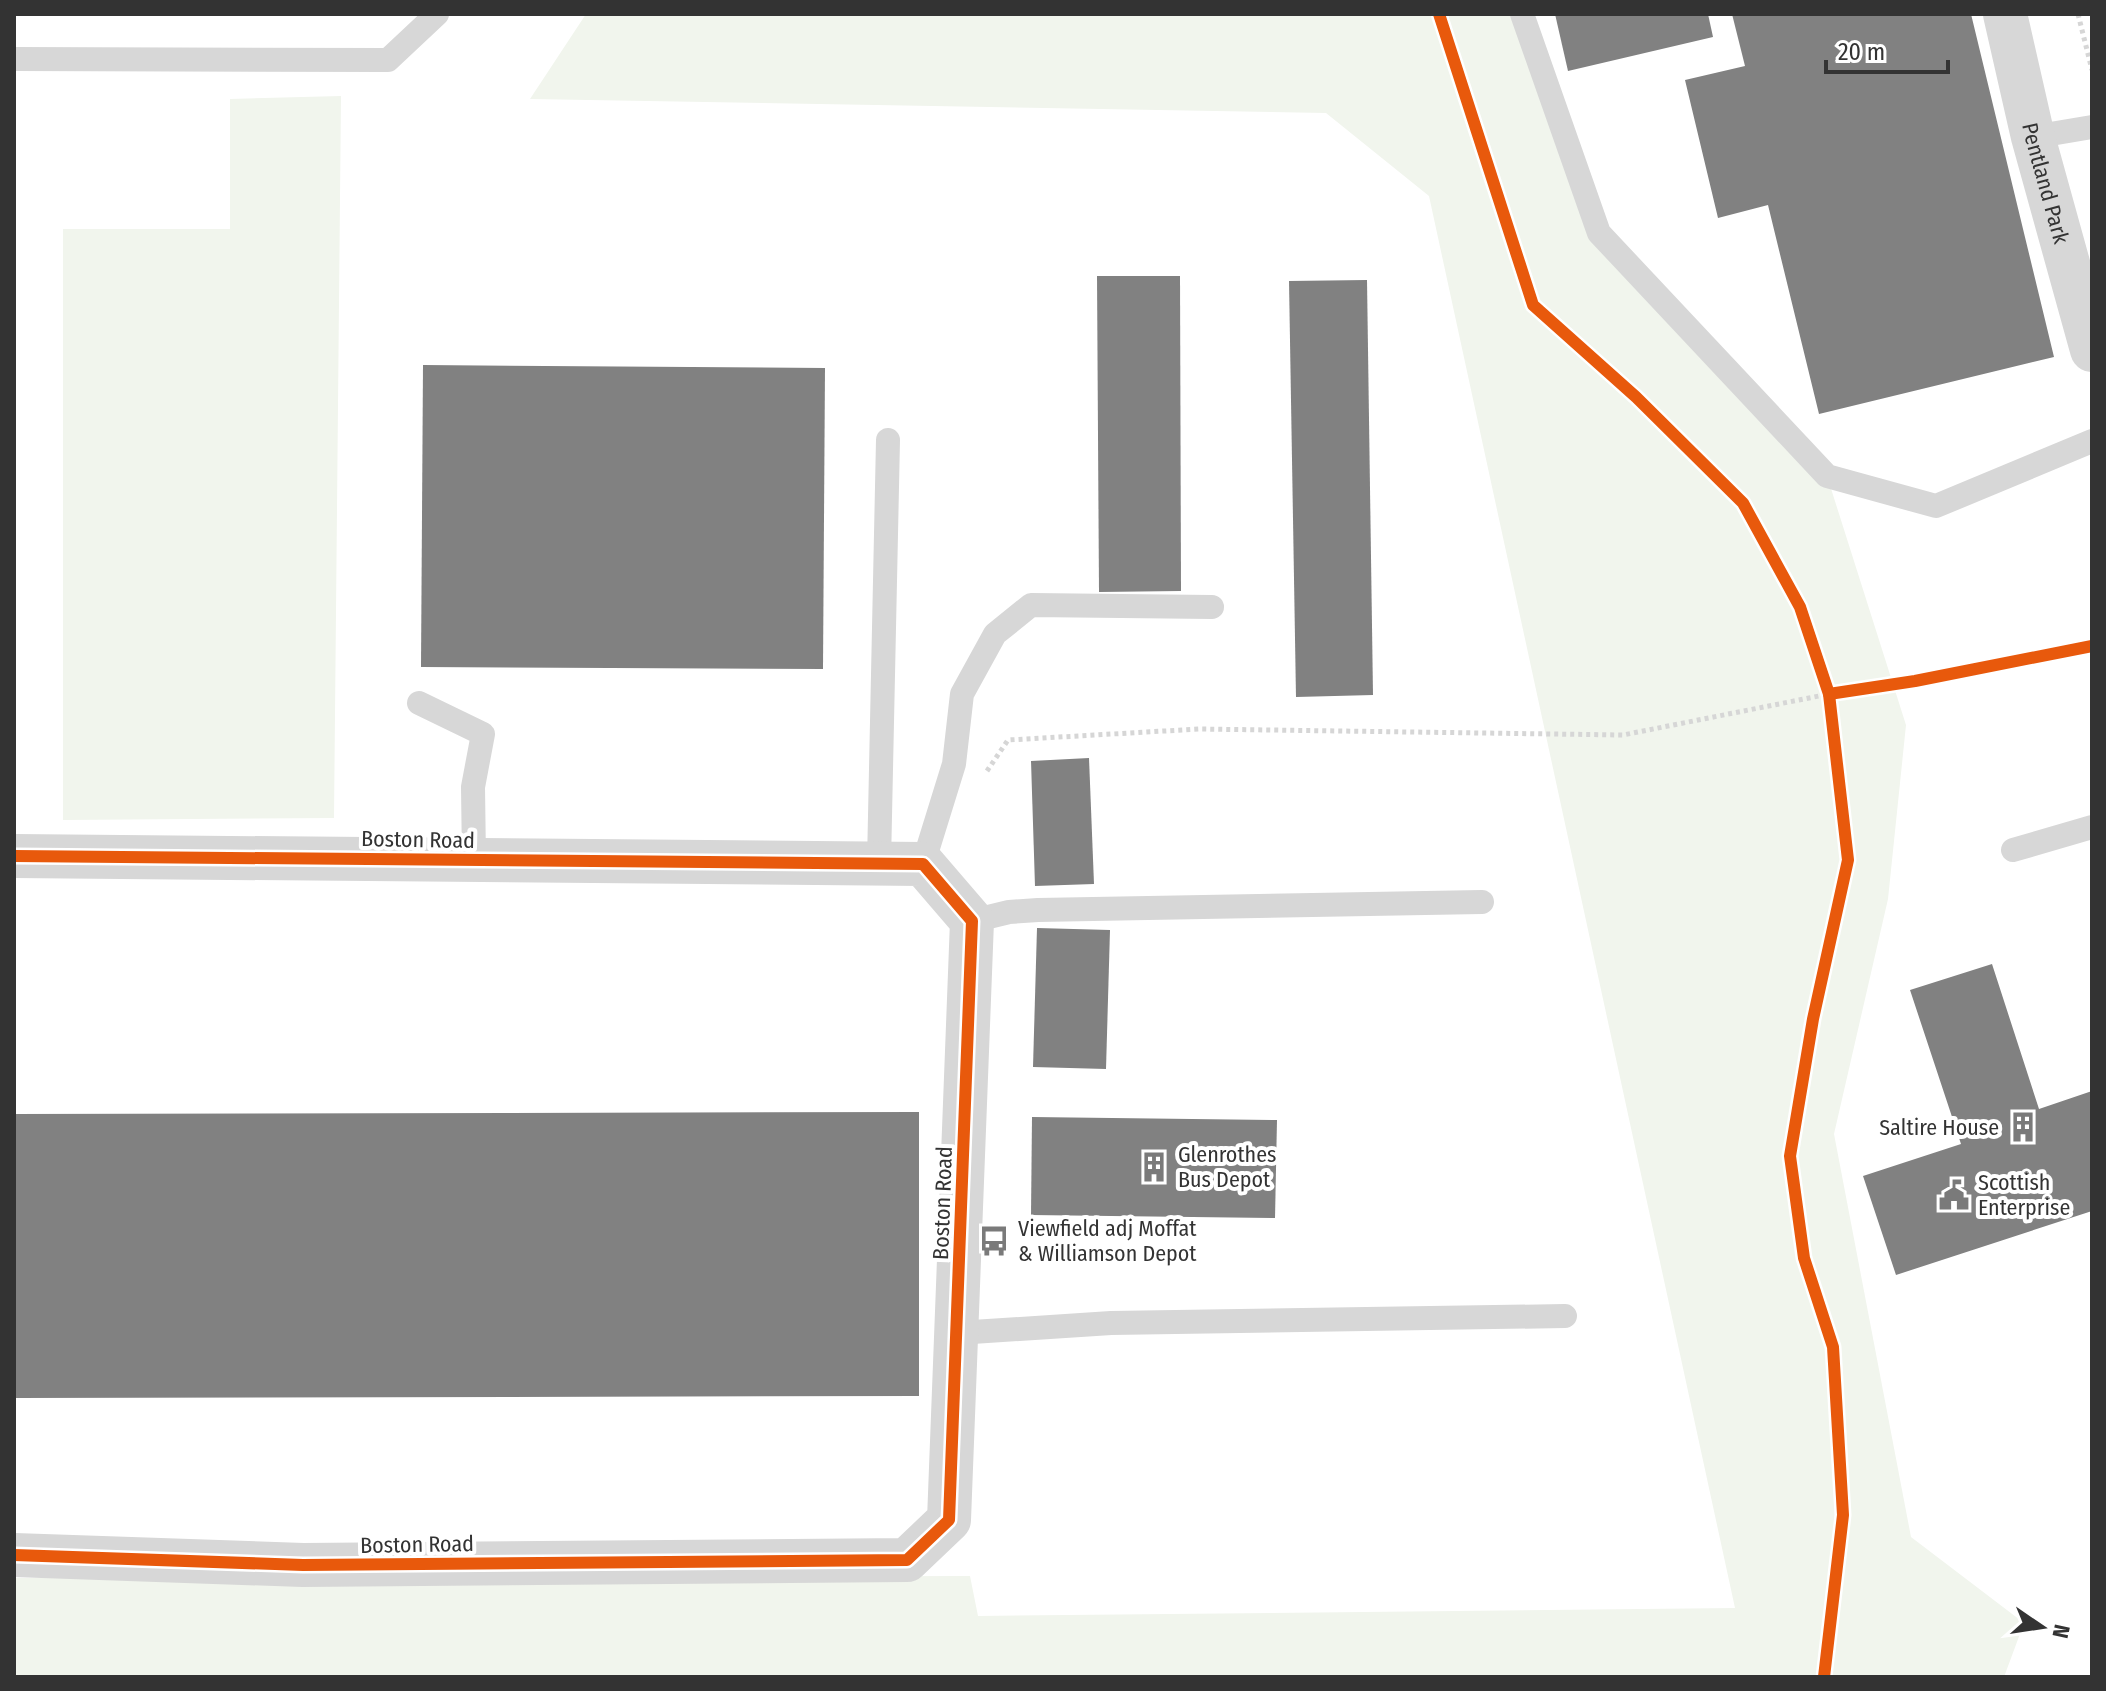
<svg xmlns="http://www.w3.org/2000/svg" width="2106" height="1691" viewBox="0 0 2106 1691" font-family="'Fira Sans Condensed',sans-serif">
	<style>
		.green { fill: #f1f5ed }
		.building { fill: #818181 }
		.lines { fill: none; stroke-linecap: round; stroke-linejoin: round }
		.path { stroke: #d6d6d6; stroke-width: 5; stroke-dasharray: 4 4; stroke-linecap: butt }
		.lane { stroke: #d7d7d7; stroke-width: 24 }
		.street { stroke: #d7d7d7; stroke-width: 44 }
		.cycleway-casing { stroke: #fff; stroke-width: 17 }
		.cycleway { stroke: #e8590c; stroke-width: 12 }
		.labels { text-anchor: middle; stroke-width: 8; stroke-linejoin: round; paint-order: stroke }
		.street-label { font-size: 22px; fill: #333; stroke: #fff }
		.poi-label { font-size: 22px; fill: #333; stroke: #fff; text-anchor: start }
	</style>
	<rect width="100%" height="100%" fill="#fff"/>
	<!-- green -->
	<g class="green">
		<polygon points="586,14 1522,14 1599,233 1827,476 1906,725 1888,899 1834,1134 1911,1537 2024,1623 2004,1677 14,1677 14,1578 970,1576 978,1616 1735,1608 1429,196 1326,113 530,99"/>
		<polygon points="341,96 334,818 63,820 63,229 230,229 230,99"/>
	</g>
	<!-- building -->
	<g class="building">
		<polygon points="1555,14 1708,14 1713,37 1568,71"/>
		<polygon points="1732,14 1971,14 2054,357 1819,414 1768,205 1718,218 1685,80 1745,66"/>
		<polygon points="1097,276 1180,276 1181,591 1099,592"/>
		<polygon points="1367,280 1373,695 1296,697 1289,281"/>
		<polygon points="423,365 825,368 823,669 421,667"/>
		<polygon points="1089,758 1094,884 1035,886 1031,761"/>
		<polygon points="1037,928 1110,930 1106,1069 1033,1067"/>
		<polygon points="1992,964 2039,1109 2092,1091 2092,1211 1896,1275 1863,1176 1961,1144 1910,990"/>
		<polygon points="919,1112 919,1396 14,1398 14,1114"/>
		<polygon points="1032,1117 1277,1120 1275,1218 1031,1215"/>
	</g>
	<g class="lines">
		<!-- path -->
		<g class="path">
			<polyline points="2078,14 2092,70"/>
			<polyline points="987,771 1008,740 1199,729 1623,735 1829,694"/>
		</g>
		<!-- lane -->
		<g class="lane">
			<polyline points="1522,14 1599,233 1827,476 1936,506 2092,441"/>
			<polyline points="14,59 388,60 437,14"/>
			<polyline points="2033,137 2092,127"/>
			<polyline points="419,703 483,734 473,787 474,860"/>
			<polyline points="2013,850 2092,827"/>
			<polyline points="879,863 888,440"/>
			<polyline points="923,864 954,764 962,694 995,634 1031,605 1212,607"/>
			<polyline points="972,921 1009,912 1038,910 1482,902"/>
			<polyline points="957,1333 1111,1323 1565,1316"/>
		</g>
		<!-- street -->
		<g class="street">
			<path id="s1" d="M2005 14 2033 137 2092 350"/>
			<polyline points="14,856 923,864 972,921 949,1520 907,1560 303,1565 14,1555"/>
		</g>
		<!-- cycleway casing -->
		<g class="cycleway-casing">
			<g id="cycleway">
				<polyline points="1439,14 1533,305 1636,397 1743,503 1800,607 1829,694 1848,860 1813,1019 1790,1156 1804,1258 1833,1347 1843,1515 1824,1677"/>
				<polyline points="1829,694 1915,681 2092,646"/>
				<polyline points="14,856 923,864 972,921 949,1520 907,1560 303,1565 14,1555"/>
			</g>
		</g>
		<!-- cycleway -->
		<use href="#cycleway" class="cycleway"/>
	</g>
	<!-- icons -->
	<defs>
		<g id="building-bare" transform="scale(2.4)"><path d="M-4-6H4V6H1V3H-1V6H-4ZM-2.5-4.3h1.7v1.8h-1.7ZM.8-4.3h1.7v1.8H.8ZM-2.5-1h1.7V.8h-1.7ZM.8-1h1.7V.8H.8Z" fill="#7a7a7a" stroke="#fff" stroke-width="2.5" paint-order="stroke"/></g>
		<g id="civic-bare" transform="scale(2.4)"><path d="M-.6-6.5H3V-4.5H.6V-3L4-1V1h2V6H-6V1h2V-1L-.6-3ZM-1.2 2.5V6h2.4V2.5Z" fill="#7a7a7a" stroke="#fff" stroke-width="2.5" paint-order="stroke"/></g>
		<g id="bus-bare" transform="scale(2.4)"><path d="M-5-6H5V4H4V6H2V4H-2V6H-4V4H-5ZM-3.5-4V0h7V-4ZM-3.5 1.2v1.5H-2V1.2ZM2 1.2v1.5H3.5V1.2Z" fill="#7a7a7a" stroke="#fff" stroke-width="2.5" paint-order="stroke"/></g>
	</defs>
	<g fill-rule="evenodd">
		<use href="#building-bare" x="2023" y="1127"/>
		<use href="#building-bare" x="1154" y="1167"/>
		<use href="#civic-bare" x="1954" y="1195"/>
		<use href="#bus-bare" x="994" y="1241"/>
	</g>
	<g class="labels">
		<!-- street labels -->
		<g class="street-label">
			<text dy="8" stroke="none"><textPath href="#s1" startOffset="174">Pentland Park</textPath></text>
			<text transform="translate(418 839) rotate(1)" y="8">Boston Road</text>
			<text transform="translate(942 1203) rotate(-88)" y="8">Boston Road</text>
			<text transform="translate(417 1544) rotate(-1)" y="8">Boston Road</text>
		</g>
		<!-- poi labels -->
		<g class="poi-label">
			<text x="1999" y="1135" text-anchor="end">Saltire House</text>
			<text x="1178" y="1162">Glenrothes<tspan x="1178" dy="25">Bus Depot</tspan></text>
			<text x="1978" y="1190">Scottish<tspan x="1978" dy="25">Enterprise</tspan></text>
			<text x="1018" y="1236">Viewfield adj Moffat<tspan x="1018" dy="25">&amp; Williamson Depot</tspan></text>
		</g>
	</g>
	<!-- border -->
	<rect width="2106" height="1691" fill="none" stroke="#333333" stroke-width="32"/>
	<!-- north arrow -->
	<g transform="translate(2042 1627) rotate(103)" stroke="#ffffff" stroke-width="6" paint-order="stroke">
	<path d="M0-6L14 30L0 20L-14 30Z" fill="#333333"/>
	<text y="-12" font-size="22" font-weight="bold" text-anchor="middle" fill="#333333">N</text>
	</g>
	<!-- scale -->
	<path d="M1826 60v12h122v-12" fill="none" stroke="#333333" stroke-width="4"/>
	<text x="1838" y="60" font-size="24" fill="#333333" stroke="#ffffff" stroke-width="6" paint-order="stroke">20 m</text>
</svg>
